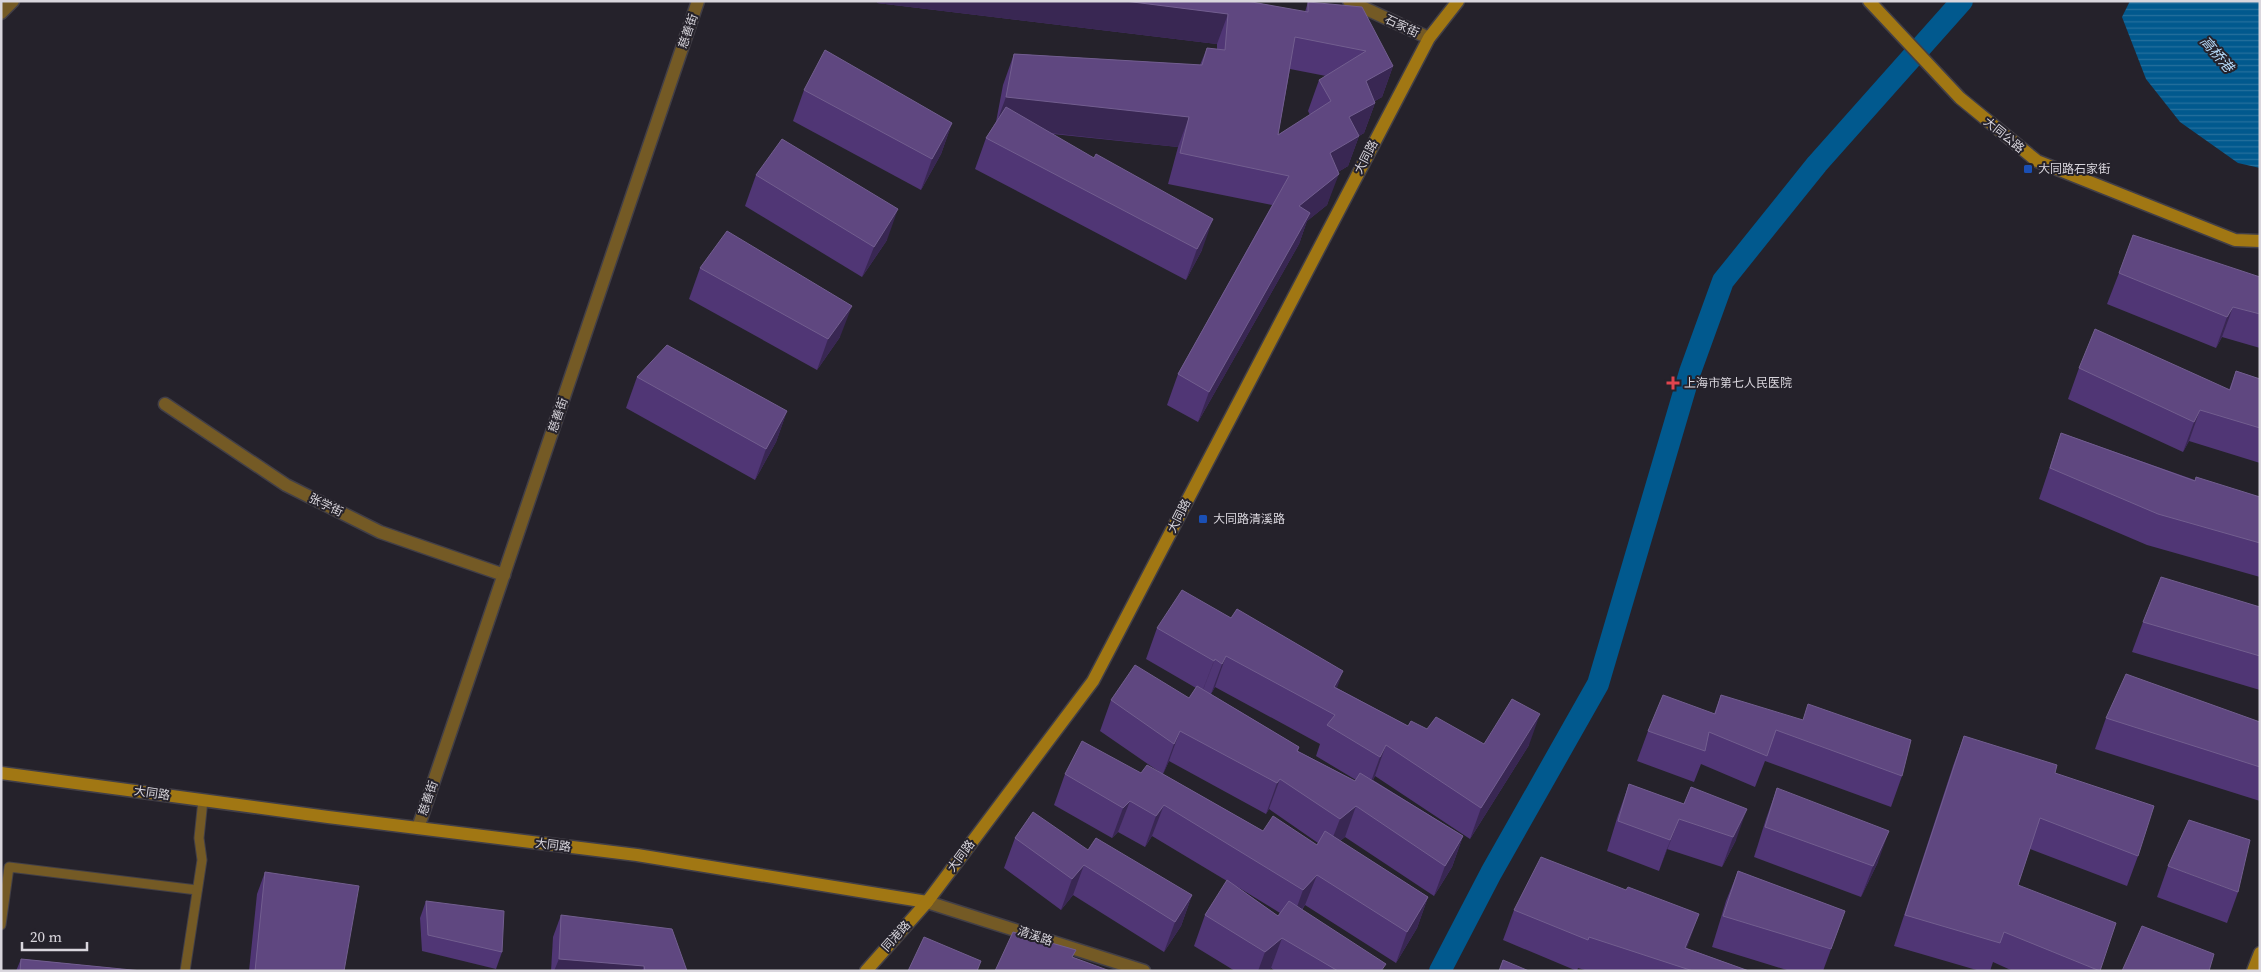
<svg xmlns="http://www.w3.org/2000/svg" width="2261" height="972" viewBox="0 0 2261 972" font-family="'Source Serif 4','Noto Sans SC',serif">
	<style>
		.water { fill: url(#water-rules) }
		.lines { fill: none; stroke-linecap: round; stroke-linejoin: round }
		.canal { stroke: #01598e; stroke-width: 22 }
		.lane-casing { stroke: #423f47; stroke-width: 11 }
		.street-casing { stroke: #423f47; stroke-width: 15 }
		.secondary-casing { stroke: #423f47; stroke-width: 15 }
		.lane { stroke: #745a25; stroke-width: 9 }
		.street { stroke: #745a25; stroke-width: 12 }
		.secondary { stroke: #a17713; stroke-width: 12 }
		.wall { fill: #503675; fill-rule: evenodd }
		.shaded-wall { fill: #392753 }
		.building { fill: #5f4780; stroke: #725e8f; fill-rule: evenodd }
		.transit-dot { fill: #1a4fb4; stroke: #25222b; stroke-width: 2 }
		.health-dot { fill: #e0444e; stroke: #25222b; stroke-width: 2 }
		.labels { text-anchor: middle; stroke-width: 4; stroke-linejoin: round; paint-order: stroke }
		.street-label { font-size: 12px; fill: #d9d6dd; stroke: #25222b }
		.poi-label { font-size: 12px; fill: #d9d6dd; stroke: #25222b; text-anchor: start }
		.water-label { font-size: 14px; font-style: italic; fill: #b5d8f7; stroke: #25222b }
	</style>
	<defs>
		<pattern id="water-rules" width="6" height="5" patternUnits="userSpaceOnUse" patternTransform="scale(1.25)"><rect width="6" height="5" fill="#01598e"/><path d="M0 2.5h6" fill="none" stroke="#25709d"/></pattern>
	</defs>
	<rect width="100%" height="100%" fill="#25222b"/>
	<!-- water -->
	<polygon class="water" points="2130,1 2260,1 2260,168 2238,163 2180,122 2146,79 2122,17"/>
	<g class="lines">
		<!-- canal -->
		<polyline class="canal" points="1440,971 1491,873 1598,684 1690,372 1723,281 1817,164 1962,1"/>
		<!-- lane casing -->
		<g class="lane-casing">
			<g id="lane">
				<polyline points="1,925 9,867 197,890"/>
				<polyline points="185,971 202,860 199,838 203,800"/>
			</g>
		</g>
		<!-- street casing -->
		<g class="street-casing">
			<g id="street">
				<polyline points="1349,1 1429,38"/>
				<polyline points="1,13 13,1"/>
				<polyline points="165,404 286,485 380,532 504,575"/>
				<polyline points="418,828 698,1"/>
				<polyline points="927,902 1144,971"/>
			</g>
		</g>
		<!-- secondary casing -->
		<g class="secondary-casing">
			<g id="secondary">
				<polyline points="1869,1 1960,98 2037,161 2235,240 2260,241"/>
				<polyline points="1,773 328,817 637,855 927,902"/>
				<polyline points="866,971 927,902 1093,681 1429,38 1458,1"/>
				<polyline points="2253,971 2260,953"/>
			</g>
		</g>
		<!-- lane -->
		<use href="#lane" class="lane"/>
		<!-- street -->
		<use href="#street" class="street"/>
		<!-- secondary -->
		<use href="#secondary" class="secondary"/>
	</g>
	<!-- wall -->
	<g class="wall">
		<path d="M878 1H1246L1305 12 1308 2 1393 66 1382 97 1375 101V103L1364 133 1359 136 1348 166 1338 172 1327 205 1307 221 1299 244 1198 422 1167 405 1178 374 1272 205 1168 184 1178 147 1053 134 1202 250 1186 280 975 169 986 138 996 122 1003 85 1014 54 1200 65 1207 48 1217 49V44L877 3ZM1290 69 1326 76 1319 80 1308 111 1310 115 1278 135Z"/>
		<polygon points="804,90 952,123 941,154 921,190 793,121"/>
		<polygon points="756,175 887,240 862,277 745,206"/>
		<polygon points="700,268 840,337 817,370 689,299"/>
		<polygon points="2119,273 2260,277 2260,348 2222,337 2216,348 2107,304"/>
		<polygon points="2079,368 2229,390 2236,371 2260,379 2260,463 2189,441 2183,452 2068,399"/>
		<polygon points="637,377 787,411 776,442 755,480 626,408"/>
		<polygon points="2061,433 2195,480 2260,497 2260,577 2147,545 2039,499"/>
		<polygon points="2260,607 2260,690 2132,652 2143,622"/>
		<path d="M1157 628 1337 688 1408 726 1427 729 1484 744 1529 745 1470 839 1375 776 1373 780 1463 836 1452 867 1434 896 1345 837 1340 841 1428 897 1417 928 1396 963 1305 905 1302 910 1384 971H1275L1271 968 1268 971H1235L1194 946 1205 915 1227 881 1152 836 1145 847 1118 832 1112 838 1054 805 1065 774 1141 773 1158 771 1100 731 1111 700 1189 698 1196 688 1146 659ZM1215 687 1320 744 1316 756 1356 780 1355 781 1298 751 1299 747 1211 694ZM1169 761 1266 814 1269 809 1318 843 1317 845 1263 831 1163 774ZM1236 886 1280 913 1278 916Z"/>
		<polygon points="1721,695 1902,776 1891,807 1765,761 1755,787 1701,764 1694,782 1637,761 1648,731 1714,714"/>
		<polygon points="2106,718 2260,722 2260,801 2095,749"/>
		<polygon points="1964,736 2055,773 2138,856 2127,886 2030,849 2018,885 2100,971 2013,971 1993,962 1990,971 1980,971 1894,946 1953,766"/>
		<polygon points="1629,784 1684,804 1691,787 1736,840 1722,867 1667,849 1659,871 1607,851 1618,815"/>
		<polygon points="1777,788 1878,862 1861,897 1754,857 1766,819"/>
		<polygon points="1015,838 1088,850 1192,895 1181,926 1164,952 1073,895 1061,910 1004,868"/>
		<polygon points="2168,866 2238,892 2227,923 2157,897"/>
		<polygon points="1738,871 1845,911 1823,971 1790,971 1712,947 1726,901"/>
		<polygon points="265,872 344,971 249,971 257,894"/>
		<polygon points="426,901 502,952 496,969 422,951 420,918"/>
		<polygon points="1514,910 1686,948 1749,971 1588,971 1578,968 1577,971 1503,940"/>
		<polygon points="561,915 687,971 551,971 553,937"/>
		<polygon points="21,959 142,971 16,971"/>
	</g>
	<!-- shaded-wall -->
	<g class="shaded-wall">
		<polygon points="878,1 1125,1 1228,14 1217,44 877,3"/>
		<polygon points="1393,66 1382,97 1354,112 1366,81"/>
		<polygon points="1006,97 1189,117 1178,147 995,127"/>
		<polygon points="1375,103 1364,133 1359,136 1348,166 1318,184 1330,153 1349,117"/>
		<polygon points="952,123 941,154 921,190 932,159"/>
		<polygon points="1339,174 1327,205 1307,221 1299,244 1198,422 1209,392 1299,206"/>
		<polygon points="898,209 887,240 862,277 874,247"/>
		<polygon points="1213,219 1202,250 1186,280 1197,249"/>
		<polygon points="852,306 840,337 817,370 828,339"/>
		<polygon points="2233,307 2222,337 2216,348 2227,317"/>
		<polygon points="2200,410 2189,441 2183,452 2194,422"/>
		<polygon points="787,411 776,442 755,480 766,449"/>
		<polygon points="1226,656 1215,687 1211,694 1222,664"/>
		<polygon points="1215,659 1203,690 1202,692 1214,661"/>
		<polygon points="1343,671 1332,702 1334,687"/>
		<polygon points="1540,714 1529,745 1470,839 1481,808"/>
		<polygon points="1180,731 1169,761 1163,774 1174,744"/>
		<polygon points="1386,745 1375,776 1369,787 1380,757"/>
		<polygon points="1280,779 1269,809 1266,814 1277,783"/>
		<polygon points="1130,801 1118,832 1112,838 1123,808"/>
		<polygon points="1164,805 1152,836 1145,847 1156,816"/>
		<polygon points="1356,806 1345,837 1328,850 1340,819"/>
		<polygon points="1747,809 1736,840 1722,867 1733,837"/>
		<polygon points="1679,819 1667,849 1659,871"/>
		<polygon points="1889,831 1878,862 1861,897 1873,866"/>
		<polygon points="1463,836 1452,867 1434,896 1445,866"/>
		<polygon points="1084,865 1073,895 1061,910 1072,879"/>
		<polygon points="1317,875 1305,905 1292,921 1303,890"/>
		<polygon points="1192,895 1181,926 1164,952 1175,922"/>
		<polygon points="1428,897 1417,928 1396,963 1407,932"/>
		<polygon points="1699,914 1688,945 1679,966 1685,948"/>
		<polygon points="1282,938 1271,968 1268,971 1258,971 1265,952"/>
		<polygon points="559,959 644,966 642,971 554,971"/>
	</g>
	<!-- building -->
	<g class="building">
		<path d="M1125 1H1246L1308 12V2L1362 7 1393 66 1366 81 1375 103 1349 117 1359 136 1330 153 1339 174 1299 206 1310 213 1209 392 1178 374 1289 176 1180 153 1189 117 1006 97 1014 54 1202 65 1207 48 1225 50 1228 14ZM1295 37 1366 51 1319 80 1331 101 1278 135Z"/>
		<polygon points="825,50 952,123 932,159 804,90"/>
		<polygon points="1006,107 1094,158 1096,154 1213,219 1197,249 986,138"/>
		<polygon points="782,139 898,209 874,247 756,175"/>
		<polygon points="727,231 852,306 828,339 700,268"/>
		<polygon points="2133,235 2260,277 2260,314 2233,307 2227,317 2119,273"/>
		<polygon points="2095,329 2230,390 2236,371 2260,379 2260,428 2200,410 2194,422 2079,368"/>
		<polygon points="667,345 787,411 766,449 637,377"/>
		<polygon points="2061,433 2195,481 2196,477 2260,497 2260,543 2158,514 2050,468"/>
		<polygon points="2161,577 2260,607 2260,656 2143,622"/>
		<polygon points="1182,590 1231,618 1237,609 1343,671 1334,687 1408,726 1411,721 1427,729 1436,717 1484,744 1512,699 1540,714 1481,808 1386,745 1380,757 1327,725 1335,715 1226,656 1222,664 1215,659 1214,661 1157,628"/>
		<polygon points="1135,665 1189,698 1197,686 1299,747 1297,751 1355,781 1360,773 1463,836 1445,866 1356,806 1340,819 1280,779 1277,783 1180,731 1174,744 1111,700"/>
		<polygon points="2126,674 2260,722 2260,767 2106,718"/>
		<polygon points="1663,695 1715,714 1721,695 1803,720 1808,704 1911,740 1902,776 1776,730 1767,756 1709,732 1705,751 1648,731"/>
		<polygon points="1964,736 2057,765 2055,773 2154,806 2138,856 2040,818 2018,885 2116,923 2100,971 2004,932 2000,943 1905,915"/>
		<polygon points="1082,741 1141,773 1147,765 1263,831 1273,816 1317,845 1325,831 1428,897 1407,932 1317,875 1303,890 1164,805 1156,816 1130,801 1123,808 1065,774"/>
		<polygon points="1629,784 1684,804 1691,787 1747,809 1733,837 1679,819 1670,840 1618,821"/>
		<polygon points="1777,788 1889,831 1873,866 1765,827"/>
		<polygon points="1033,812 1088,850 1096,838 1192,895 1175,922 1084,865 1072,879 1015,838"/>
		<polygon points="2189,820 2250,840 2238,892 2168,866"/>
		<polygon points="1541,857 1626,890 1628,887 1699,914 1685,948 1749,971 1693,971 1589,937 1588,940 1514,910"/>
		<polygon points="1738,871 1845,911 1831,949 1723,916"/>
		<polygon points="265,872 359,886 344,971 255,971"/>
		<polygon points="1227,880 1278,916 1289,901 1386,964 1381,971 1338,971 1282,938 1265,952 1205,915"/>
		<polygon points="426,901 504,911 502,952 428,935"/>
		<polygon points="561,915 672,929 687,971 645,971 644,966 559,959"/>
		<polygon points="2142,926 2214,954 2209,971 2122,971"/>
		<polygon points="1013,932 1076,950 1072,957 1110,971 995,971"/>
		<polygon points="924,937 981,961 977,971 908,971"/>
		<polygon points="21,959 142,971 20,971"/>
		<polygon points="1503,960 1529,971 1499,971"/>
	</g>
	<!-- markers -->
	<g class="transit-dot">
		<rect x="2023" y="164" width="10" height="10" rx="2.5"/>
		<rect x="1198" y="514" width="10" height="10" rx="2.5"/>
	</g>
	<path class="health-dot" d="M1670.5 375.5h5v5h5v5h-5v5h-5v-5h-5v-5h5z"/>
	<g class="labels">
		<!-- street labels -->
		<g class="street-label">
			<text transform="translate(1402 26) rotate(25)" y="4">石家街</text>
			<text transform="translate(688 31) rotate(-71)" y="4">慈善街</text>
			<text transform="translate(2004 135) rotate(39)" y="4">大同公路</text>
			<text transform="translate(1366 157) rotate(-62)" y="4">大同路</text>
			<text transform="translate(558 415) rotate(-71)" y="4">慈善街</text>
			<text transform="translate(326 505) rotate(26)" y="4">张学街</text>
			<text transform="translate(1179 516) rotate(-63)" y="4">大同路</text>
			<text transform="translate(152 793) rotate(8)" y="4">大同路</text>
			<text transform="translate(428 798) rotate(-71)" y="4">慈善街</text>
			<text transform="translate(553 845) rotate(7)" y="4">大同路</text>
			<text transform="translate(961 856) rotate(-53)" y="4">大同路</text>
			<text transform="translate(896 936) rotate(-48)" y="4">同港路</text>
			<text transform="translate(1035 936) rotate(18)" y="4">清溪路</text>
		</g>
		<!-- poi labels -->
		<g class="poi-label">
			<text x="2038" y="173">大同路石家街</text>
			<text x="1684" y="387">上海市第七人民医院</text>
			<text x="1213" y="523">大同路清溪路</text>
		</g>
		<!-- water labels -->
		<g class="water-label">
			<text transform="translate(2217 54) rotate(49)" y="5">高桥港</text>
		</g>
	</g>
	<!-- border -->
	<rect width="2261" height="972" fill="none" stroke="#d9d6dd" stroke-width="5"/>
	<!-- scale -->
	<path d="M22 942v8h65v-8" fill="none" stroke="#d9d6dd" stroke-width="2.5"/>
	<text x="30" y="942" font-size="15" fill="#d9d6dd" stroke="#25222b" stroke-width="4" paint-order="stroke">20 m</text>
</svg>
